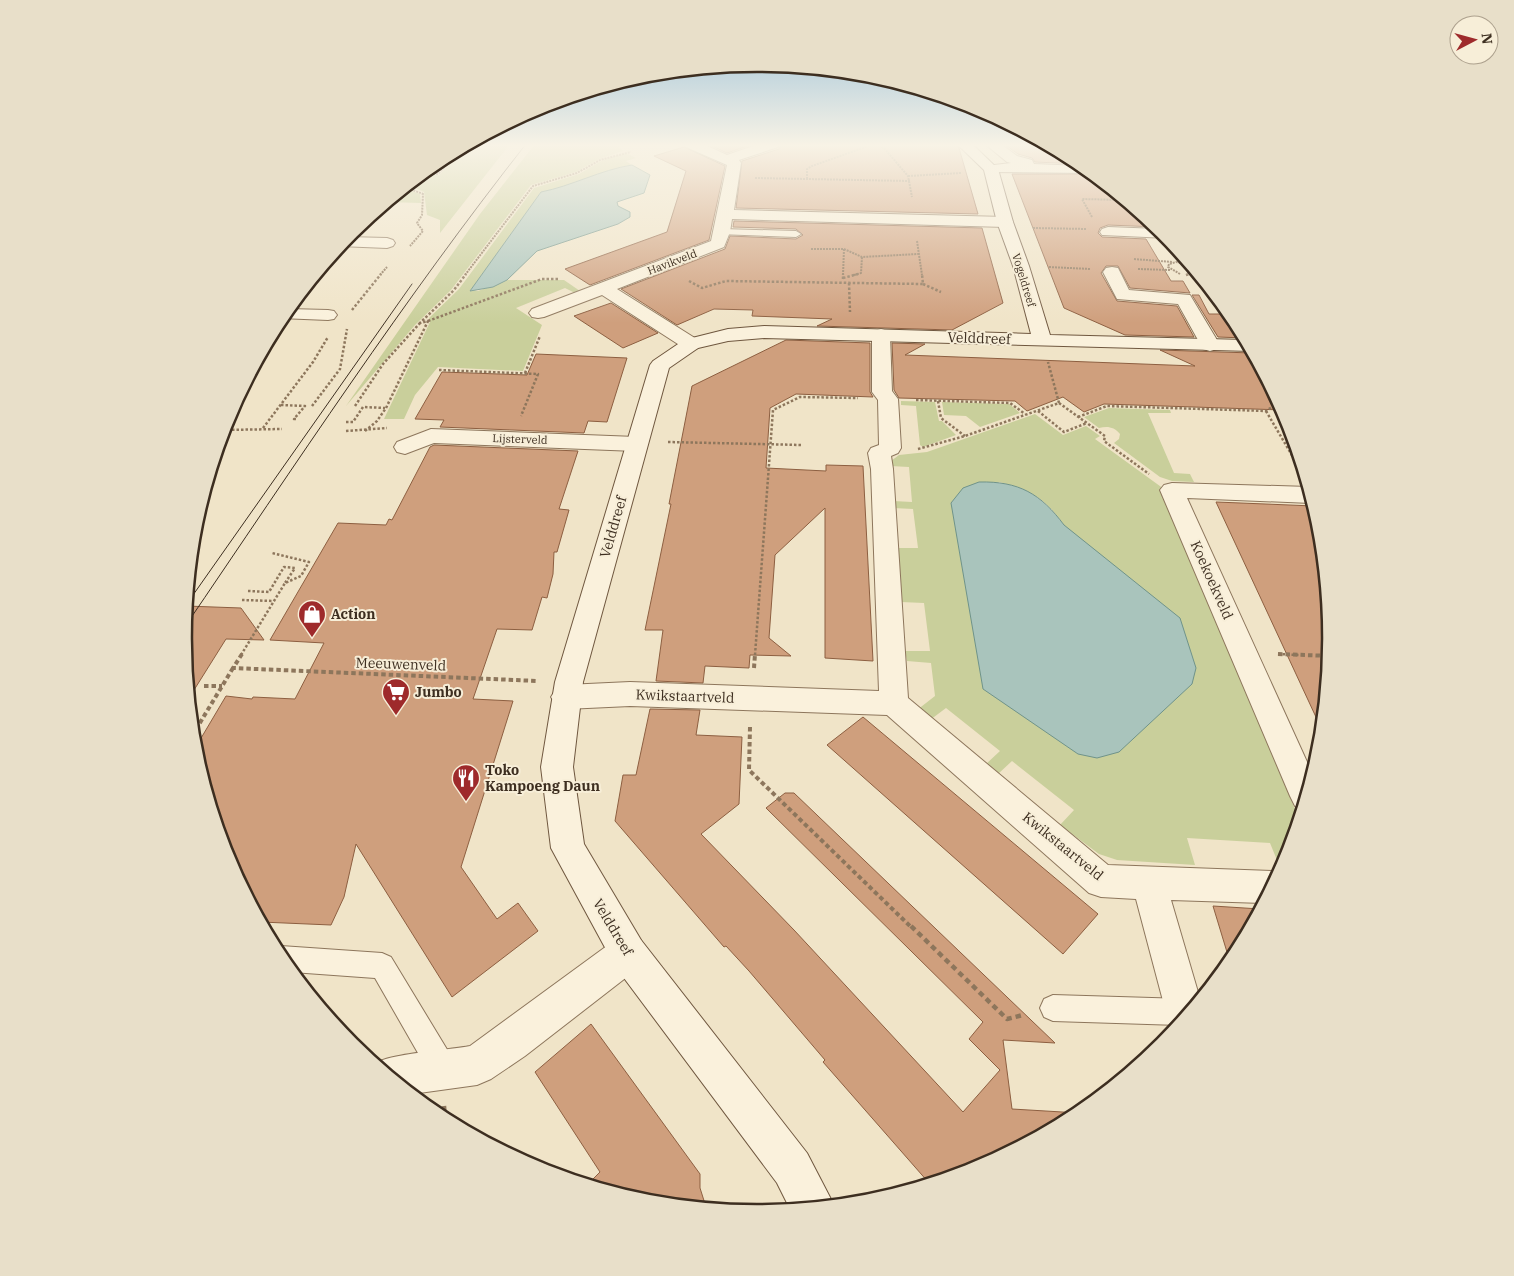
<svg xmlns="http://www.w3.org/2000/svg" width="1514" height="1276" viewBox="0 0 1514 1276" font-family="'IBM Plex Serif',serif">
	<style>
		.green { fill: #c9cf9b; fill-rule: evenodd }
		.water { fill: #a9c4bc; stroke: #6f938a }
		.building { fill: #cf9f7d; stroke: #8d5f41 }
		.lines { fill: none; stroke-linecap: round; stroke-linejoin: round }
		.lane-casing { stroke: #8d765c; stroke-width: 2 }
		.street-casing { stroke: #8d765c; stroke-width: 2 }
		.secondary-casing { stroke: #6f573f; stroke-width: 2 }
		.path-far3 { stroke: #8d765c; stroke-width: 2; stroke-dasharray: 2 1; stroke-linecap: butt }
		.path-far2 { stroke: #8d765c; stroke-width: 2.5; stroke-dasharray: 2.5 2; stroke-linecap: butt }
		.path-far1 { stroke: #8d765c; stroke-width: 4; stroke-dasharray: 4.5 3; stroke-linecap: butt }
		.path { stroke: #8d765c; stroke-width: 4.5; stroke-dasharray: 5.5 4; stroke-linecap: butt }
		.lane { fill: #faf1dc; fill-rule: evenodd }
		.street { fill: #faf1dc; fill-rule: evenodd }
		.secondary { fill: #faf1dc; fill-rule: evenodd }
		.tram { stroke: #3d2e20; stroke-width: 1 }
		.labels { text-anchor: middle; stroke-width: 4; stroke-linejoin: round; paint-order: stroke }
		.far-street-label { font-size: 11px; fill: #3d2e20; stroke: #f7eed8 }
		.street-label { font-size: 14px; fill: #3d2e20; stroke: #f7eed8 }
		.poi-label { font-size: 14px; font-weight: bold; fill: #3d2e20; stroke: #f7eed8; text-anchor: start }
		.rim { fill: none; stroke: #3d2e20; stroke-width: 2.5 }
	</style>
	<rect width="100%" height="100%" fill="#f0e4c8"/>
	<!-- green -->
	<g class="green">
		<polygon points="469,144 510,144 440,233 440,220 427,215 424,192 408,185 431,175 439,175"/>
		<polygon points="535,144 628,144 618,147 623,151 599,159 576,172 531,185 451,290 415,325 346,406 480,214"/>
		<path d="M626 153 636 158 626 161 632 165C600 171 572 186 541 192L471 290 478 291 507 280H564L580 291 575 293 565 288 516 308 542 325 523 371 438 367 415 395 404 419H384L430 322 429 318 459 289 534 188 579 174 603 160Z"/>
		<polygon points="404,188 420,194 421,203 387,202"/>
		<polygon points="901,401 935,402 939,421 942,421 956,435 923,447 920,445 916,406 901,405"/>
		<polygon points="942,402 1009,404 1020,413 980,427 966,416 944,415"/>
		<path d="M1109 408 1170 410 1171 413H1148L1174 473 1190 474 1194 482 1172 481 1160 477 1114 443 1119 439 1120 434C1114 427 1108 426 1099 428L1084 417Z"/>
		<path d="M1035 414 1063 435 1086 426 1100 436 1095 439 1164 489 1299 819 1287 858 1281 870 1270 843 1187 838 1195 865 1117 860 1099 854 1060 825 1074 810 1012 761 998 774 985 765 1000 751 946 708 930 720 917 710 935 696 931 663 907 661 905 651H930L924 603 901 602 896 548H918L913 509 893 508V501L912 502 909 467 890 466 891 461 899 455 927 452ZM999 482C1031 490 1045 498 1064 525L1078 754 1048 732 951 503 957 497Z"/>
	</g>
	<!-- water -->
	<g class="water">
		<path d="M632 165 650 175 644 193 617 202 618 206 630 212V217L618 224 537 251 507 280 493 287 470 291 541 192C572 186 600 170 632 165Z"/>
		<path d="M979 482C1019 481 1041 494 1064 525L1180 618 1196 668 1192 684 1119 752 1097 758 1078 754 983 689 951 503 963 488Z"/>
	</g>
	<!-- building -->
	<g class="building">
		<polygon points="708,144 753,144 727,153"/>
		<polygon points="782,144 955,144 959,148 978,214 736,208 742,161 779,149"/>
		<polygon points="1004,144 1045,144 1080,164 1035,162 1032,158 1018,154"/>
		<polygon points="684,147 725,166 709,240 590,285 565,269 667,232 686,171 654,156"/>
		<polygon points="1012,174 1092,174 1157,227 1108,225 1100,228 1098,233 1102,237 1146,239 1171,281 1183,281 1190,293 1130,288 1118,266 1106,266 1101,273 1117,301 1177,306 1194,337 1125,335 1064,308"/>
		<polygon points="734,221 982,228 1003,303 952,330 817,326 832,319 752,316 753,310 714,309 677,325 621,289 725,249 730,236 796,239 803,235 796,229 733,227"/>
		<polygon points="1192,295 1199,295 1209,314 1231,314 1245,338 1218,337"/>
		<polygon points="611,303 658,333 623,348 574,316"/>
		<polygon points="786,340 870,343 870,392 873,397 796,394 770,408 766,468 826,471 826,465 863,466 873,661 825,658 825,508 775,555 769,638 791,656 750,655 749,668 705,666 703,683 656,681 663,630 645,630 671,504 669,504 692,386"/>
		<polygon points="892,343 925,344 905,355 1195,366 1160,350 1252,353 1283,410 1104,404 1084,412 1063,397 1027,411 1015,401 899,398 894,390"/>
		<polygon points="536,354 627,358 607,422 588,421 584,433 440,427 444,420 415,419 442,372 527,375"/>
		<polygon points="434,445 578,451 559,509 569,510 557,552 554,552 553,574 547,598 542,597 532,630 497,629 473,699 513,701 461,867 497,919 518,903 538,931 452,997 356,844 344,897 331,925 261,922 226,857 194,750 226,696 252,699 253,697 295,699 324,643 270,640 338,523 386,525 389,519 392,520 430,447"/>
		<polygon points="1216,502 1314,506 1320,526 1331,638 1322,730"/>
		<polygon points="186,606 241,608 264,640 226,639 189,698 183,638"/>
		<polygon points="650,709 700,710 696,735 742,737 739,804 701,834 794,930 963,1112 1000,1070 969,1039 983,1022 766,808 785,793 794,793 1055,1043 1003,1040 1012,1109 1079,1113 976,1169 929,1183 823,1062 825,1060 749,971 726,946 724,947 615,821 623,775 636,775"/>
		<polygon points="863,717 1098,914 1063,954 827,745"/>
		<polygon points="1213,906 1260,909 1230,962"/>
		<polygon points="591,1024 700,1174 700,1188 706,1207 645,1201 588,1184 600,1172 535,1072"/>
	</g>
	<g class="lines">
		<!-- lane casing -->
		<g class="lane-casing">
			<g id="lane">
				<polygon points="722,229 796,231 801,234 796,237 718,234 717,232"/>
				<polygon points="281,946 382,953 391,957 454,1061 458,1071 454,1081 444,1085 434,1081 375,978 292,972 275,949"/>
				<polygon points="1053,995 1185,999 1195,1005 1179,1025 1053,1021 1044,1017 1040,1008 1044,999"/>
			</g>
		</g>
		<!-- street casing -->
		<g class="street-casing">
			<g id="street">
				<polygon points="684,144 703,144 727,155 759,144 780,144 778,147 739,160 741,163 734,210 1005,217 1011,219 1013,222 1011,225 1005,227 732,219 730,232 724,247 617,289 698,340 701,344 698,348 691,350 684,348 602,295 544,317 538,318 532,317 529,313 532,309 711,241 727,165 686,147"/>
				<polygon points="985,144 1001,144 1017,156 1032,160 1034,164 1082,166 1091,173 986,172 984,169 986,166 1011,163 1007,162"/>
				<polygon points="1108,227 1159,229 1168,238 1102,235 1100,232 1102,229"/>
				<polygon points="347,237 387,238 393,240 395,243 393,246 387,248 339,246"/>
				<polygon points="1112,267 1118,268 1129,290 1190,295 1220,345 1217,349 1210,351 1203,349 1178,304 1117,299 1103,272 1106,268"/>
				<polygon points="288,309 328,310 334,311 337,315 334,319 328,320 280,318"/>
				<polygon points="881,329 888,331 890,335 892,391 898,399 901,448 898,453 891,456 893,469 908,698 1108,865 1272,871 1279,873 1263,903 1171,900 1200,999 1174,1030 1167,1016 1136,899 1101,897 1089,893 887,715 630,706 566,709 556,705 551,697 556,689 566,685 630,682 879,691 871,469 868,453 871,448 879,445 878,400 872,392 872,335 874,331"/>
				<polygon points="431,429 636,437 644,439 647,444 644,449 636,451 434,443 405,454 397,452 394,447 397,442"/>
				<polygon points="1172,483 1309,487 1313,502 1311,503 1187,498 1313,775 1302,809 1295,806 1290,796 1160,490 1164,485"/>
				<path d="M628 935 641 940 646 953 641 966 525 1056 491 1079 477 1085 412 1094 375 1064C385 1054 451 1050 470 1046L615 940Z"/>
			</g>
		</g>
		<!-- secondary casing -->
		<g class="secondary-casing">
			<polygon id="secondary" points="957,144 972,144 998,169 1013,222 1029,266 1050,335 1246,340 1252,351 764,338 728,341 698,348 669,368 583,682 573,767 584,844 641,940 807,1153 834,1205 790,1209 777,1183 615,966 551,848 541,767 555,682 650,365 653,361 684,340 728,329 764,326 1031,334 1013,266 997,222 984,170"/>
		</g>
		<!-- path-far3 -->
		<g class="path-far3">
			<polyline points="876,144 884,148 908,176 912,197"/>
			<polyline points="443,158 453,158"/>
			<polyline points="908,176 961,173"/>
			<polyline points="755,178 910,181"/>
			<polyline points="807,179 807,169 812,166 874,144"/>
			<polyline points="411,183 430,174 438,174 464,147"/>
			<polyline points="405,187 423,194 422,215 417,223 423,231 410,246"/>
			<polyline points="1092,217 1082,199 1124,200"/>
			<polyline points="1033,228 1087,229"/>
			<polyline points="917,241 922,275"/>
			<polyline points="811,249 844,249 862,257 918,254"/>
			<polyline points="1134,259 1172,262"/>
			<polyline points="1049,267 1090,269"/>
			<polyline points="1138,269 1170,270"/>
			<polyline points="1180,274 1168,267 1169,264 1176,262 1189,264"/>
			<polyline points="380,275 387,267"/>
			<polyline points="465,275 533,186 577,173 600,160 631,152"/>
			<polyline points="843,275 844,249"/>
			<polyline points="854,275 861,273 862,257"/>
			<polyline points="1186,275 1196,272"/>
		</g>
		<!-- path-far2 -->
		<g class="path-far2">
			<polyline points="1186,275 1190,274"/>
			<polyline points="843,278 858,274"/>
			<polyline points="843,279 843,274"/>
			<polyline points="689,281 702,288 726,281 923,284 922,274"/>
			<polyline points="849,283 850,312"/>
			<polyline points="923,284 941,292"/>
			<polyline points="352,310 381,274"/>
			<polyline points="428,321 542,279 558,279"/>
			<polyline points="439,370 538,374 521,416"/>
			<polyline points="525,373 540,336"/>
			<polyline points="916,400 1010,403 1025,414"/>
			<polyline points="938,401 941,418 965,436"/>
			<polyline points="1059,403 1105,436 1104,441 1149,474"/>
			<polyline points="281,405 305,406 294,419 296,419"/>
			<polyline points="312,406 340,369 347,329"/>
			<polyline points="355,406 383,364 420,323"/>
			<polyline points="1038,411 1064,432 1087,423"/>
			<polyline points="1266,411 1300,469"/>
			<polyline points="1078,417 1107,406 1266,411 1275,405"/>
			<polyline points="346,422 353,422 363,407 385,408"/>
			<polyline points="263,428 313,362 328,337"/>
			<polyline points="223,430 282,429"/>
			<polyline points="346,431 387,428"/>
			<polyline points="365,431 377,421 386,408 428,321 420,323 454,290 466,274"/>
			<polyline points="668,442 802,445"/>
			<polyline points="918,449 965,436 1059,403 1048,362"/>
			<polyline points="248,591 269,592 284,567 295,568 285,583"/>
			<polyline points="242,600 273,601"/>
			<polyline points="1278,654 1299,655"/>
			<polyline points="241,655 285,583 301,576 309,562 272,553"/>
			<polyline points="755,655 773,410 800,397 858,398"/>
		</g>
		<!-- path-far1 -->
		<g class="path-far1">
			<polyline points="242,654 233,668 538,681"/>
			<polyline points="1278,654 1330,656"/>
			<polyline points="754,668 755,654"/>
			<polyline points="204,686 222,686"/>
			<polyline points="750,727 749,770 912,928"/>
			<polyline points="192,736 233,668"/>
		</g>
		<!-- path -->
		<g class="path">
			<polyline points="911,926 1007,1019 1023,1015"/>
			<polyline points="444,1106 445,1119"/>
		</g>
		<!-- lane -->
		<use href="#lane" class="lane"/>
		<!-- street -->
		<use href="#street" class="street"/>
		<!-- secondary -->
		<use href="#secondary" class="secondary"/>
		<!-- tram -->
		<g class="tram">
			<polyline points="186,605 412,284"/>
			<path d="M184 628C295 465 404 299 526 144"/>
		</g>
	</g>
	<!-- sky -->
	<linearGradient id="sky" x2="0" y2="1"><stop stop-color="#8fbad6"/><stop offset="0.45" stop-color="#f8f3e6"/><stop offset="1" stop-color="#f8f3e6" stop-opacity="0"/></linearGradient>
	<rect width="1514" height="323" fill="url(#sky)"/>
	<!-- icons -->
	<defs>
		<g id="shop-pin" transform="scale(1.4375)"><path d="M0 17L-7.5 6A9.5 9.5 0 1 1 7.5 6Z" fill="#9e2a2b" stroke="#f7eed8"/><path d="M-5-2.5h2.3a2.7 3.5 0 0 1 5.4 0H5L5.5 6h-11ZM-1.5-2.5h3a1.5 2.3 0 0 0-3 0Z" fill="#fff"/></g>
		<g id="supermarket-pin" transform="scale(1.4375)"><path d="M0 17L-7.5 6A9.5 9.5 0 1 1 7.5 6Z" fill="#9e2a2b" stroke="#f7eed8"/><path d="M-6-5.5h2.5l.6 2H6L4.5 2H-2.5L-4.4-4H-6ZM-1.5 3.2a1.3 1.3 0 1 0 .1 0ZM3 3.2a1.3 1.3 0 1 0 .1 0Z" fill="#fff"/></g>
		<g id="restaurant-pin" transform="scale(1.4375)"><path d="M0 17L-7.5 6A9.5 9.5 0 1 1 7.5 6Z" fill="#9e2a2b" stroke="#f7eed8"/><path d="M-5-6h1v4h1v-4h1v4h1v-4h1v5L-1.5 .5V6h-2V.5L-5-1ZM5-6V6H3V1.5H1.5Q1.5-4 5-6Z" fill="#fff"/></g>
	</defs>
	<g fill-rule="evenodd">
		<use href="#shop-pin" x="312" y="614"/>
		<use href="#supermarket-pin" x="396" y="692"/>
		<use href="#restaurant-pin" x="466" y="778"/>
	</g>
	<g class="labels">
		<!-- far-street labels -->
		<g class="far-street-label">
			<text transform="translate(672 262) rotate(-21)" y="4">Havikveld</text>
			<text transform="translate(1024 280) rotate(73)" y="4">Vogeldreef</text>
			<text transform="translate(520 439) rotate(2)" y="4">Lijsterveld</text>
		</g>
		<!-- street labels -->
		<g class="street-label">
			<text transform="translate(979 338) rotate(2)" y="5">Velddreef</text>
			<text transform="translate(613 527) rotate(-74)" y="5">Velddreef</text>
			<text transform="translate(1212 580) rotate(66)" y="5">Koekoekveld</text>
			<text transform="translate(401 664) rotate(2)" y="5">Meeuwenveld</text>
			<text transform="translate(685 696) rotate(2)" y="5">Kwikstaartveld</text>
			<text transform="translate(1063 846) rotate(39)" y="5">Kwikstaartveld</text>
			<text transform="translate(613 927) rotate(59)" y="5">Velddreef</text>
		</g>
		<!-- poi labels -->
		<g class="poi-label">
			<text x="331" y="619">Action</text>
			<text x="415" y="697">Jumbo</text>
			<text x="485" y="775">Toko<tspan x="485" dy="16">Kampoeng Daun</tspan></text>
		</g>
	</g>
	<!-- crop -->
	<path d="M0 0H1514V1276H0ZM757 72H757A565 565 0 0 1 1322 637V639A565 565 0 0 1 757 1204H757A565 565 0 0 1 192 639V637A565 565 0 0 1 757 72Z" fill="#e8dfc9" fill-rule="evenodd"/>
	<path class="rim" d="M757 72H757A565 565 0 0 1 1322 637V639A565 565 0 0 1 757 1204H757A565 565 0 0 1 192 639V637A565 565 0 0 1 757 72Z"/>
	<!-- north arrow -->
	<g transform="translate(1474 40) rotate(84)"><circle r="24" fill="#f7eed8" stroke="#ada18e"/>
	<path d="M0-4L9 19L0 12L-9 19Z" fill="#9e2a2b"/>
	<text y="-8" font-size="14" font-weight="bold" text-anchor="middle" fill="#3d2e20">N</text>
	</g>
</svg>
